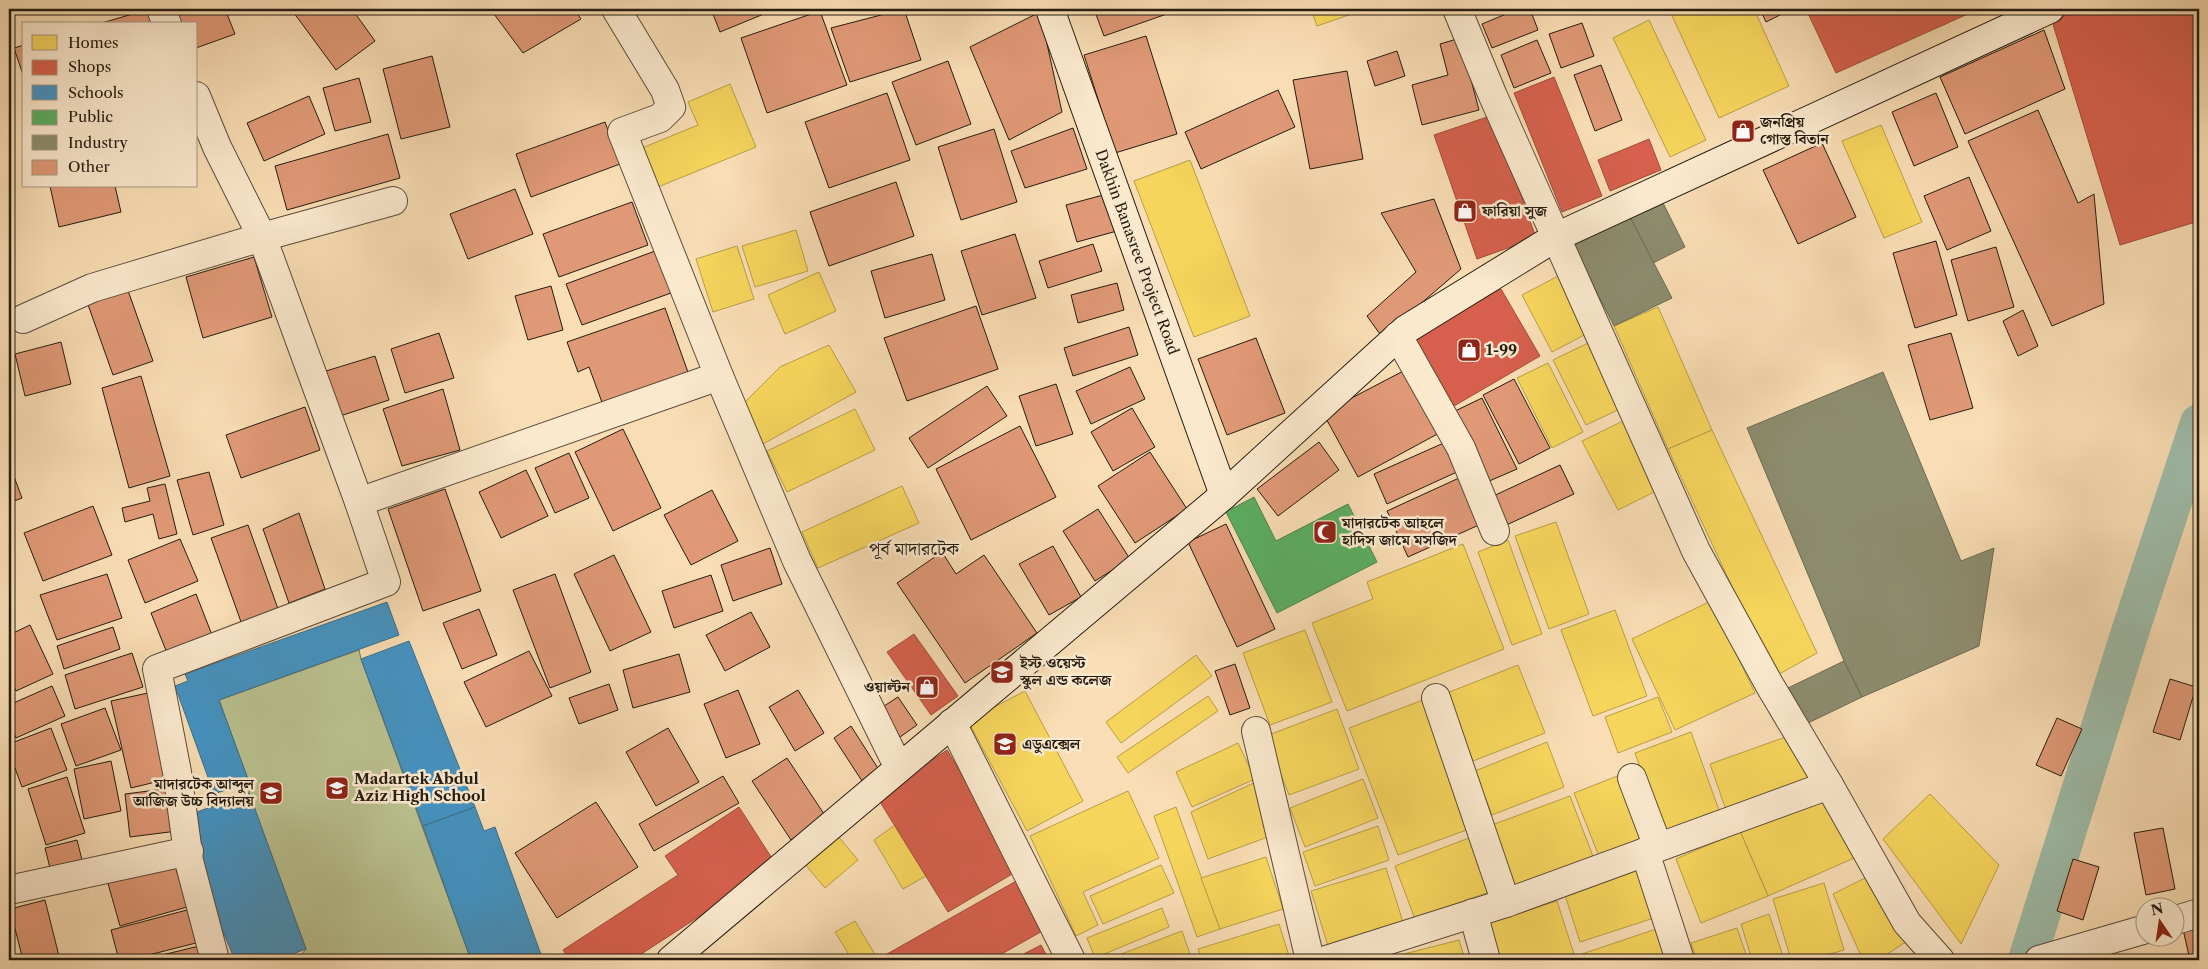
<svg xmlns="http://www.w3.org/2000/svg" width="2208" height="969" viewBox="0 0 2208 969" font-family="'Libre Caslon Text','Noto Serif Bengali',serif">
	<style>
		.green { fill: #bac290; stroke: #706f50 }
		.homes { fill: #f6d55c; stroke: #b79e45 }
		.shops { fill: #d6604d; stroke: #a14c3b }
		.schools { fill: #4393c3; stroke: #3a6f8d }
		.public { fill: #5aae61; stroke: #4a8249 }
		.industry { fill: #8c8c6e; stroke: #6d6a52 }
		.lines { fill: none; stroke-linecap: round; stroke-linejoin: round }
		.canal { stroke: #9ebca9; stroke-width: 38 }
		.building { fill: #e09977; stroke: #251c10 }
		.street-casing { stroke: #5a4c39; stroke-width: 30 }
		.secondary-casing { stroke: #251c10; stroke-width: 30 }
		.street { stroke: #fbe9ce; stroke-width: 28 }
		.secondary { stroke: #fbe9ce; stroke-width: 28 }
		.labels { text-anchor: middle; stroke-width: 5; stroke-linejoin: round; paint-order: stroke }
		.poi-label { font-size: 15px; font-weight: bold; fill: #251c10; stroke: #fbe9ce; text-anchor: start }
		.street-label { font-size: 15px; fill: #251c10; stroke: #fbe9ce }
		.quarter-label { font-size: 18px; fill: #251c10; stroke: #fbe9ce }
	</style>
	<rect width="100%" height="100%" fill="#f9ddb4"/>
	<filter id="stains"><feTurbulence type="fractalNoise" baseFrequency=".004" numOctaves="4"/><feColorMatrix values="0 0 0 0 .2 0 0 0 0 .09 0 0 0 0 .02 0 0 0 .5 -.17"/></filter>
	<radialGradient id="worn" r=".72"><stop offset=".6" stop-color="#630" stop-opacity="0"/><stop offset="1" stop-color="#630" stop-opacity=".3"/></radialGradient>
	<!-- green -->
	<polygon class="green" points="359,650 361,659 471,960 297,960 306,949 249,793 249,782 219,700"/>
	<!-- homes -->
	<g class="homes">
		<polygon points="1311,9 1366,9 1317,26"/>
		<polygon points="1669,9 1754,9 1789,86 1719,118"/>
		<polygon points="1649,20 1706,140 1670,157 1613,38"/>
		<polygon points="730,84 756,147 658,187 642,148 698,125 688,102"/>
		<polygon points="1881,125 1922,222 1884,238 1842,141"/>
		<polygon points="1190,160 1250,316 1194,337 1134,181"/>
		<polygon points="796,230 808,271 755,287 742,246"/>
		<polygon points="737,246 754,299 713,312 696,259"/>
		<polygon points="819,272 836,311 785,334 768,295"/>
		<polygon points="1560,275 1590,332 1552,352 1522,295"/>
		<polygon points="1658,307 1712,430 1668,449 1614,326"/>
		<polygon points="1588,343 1622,408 1586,425 1553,360"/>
		<polygon points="829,345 856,392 763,444 744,403 780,367"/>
		<polygon points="1548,363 1583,432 1552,448 1517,378"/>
		<polygon points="855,409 875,450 787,492 767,451"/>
		<polygon points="1627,419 1662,488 1618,510 1582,441"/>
		<polygon points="1712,430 1817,653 1774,677 1668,449"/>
		<polygon points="902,486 919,523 818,568 802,532"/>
		<polygon points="1556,522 1589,614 1549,629 1515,536"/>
		<polygon points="1508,540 1542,634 1512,645 1478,552"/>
		<polygon points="1463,544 1504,649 1347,711 1312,623 1373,599 1367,582"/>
		<polygon points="1711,601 1755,693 1675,730 1632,639"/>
		<polygon points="1615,610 1647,696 1593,716 1561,630"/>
		<polygon points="1305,630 1332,702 1270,725 1243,653"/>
		<polygon points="1196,655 1212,676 1121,743 1106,722"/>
		<polygon points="1518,665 1545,733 1473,761 1447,693"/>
		<polygon points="1025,691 1083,801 1027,831 968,721"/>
		<polygon points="1208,696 1218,711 1128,773 1117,757"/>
		<polygon points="1658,697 1672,732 1618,753 1605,717"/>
		<polygon points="1423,700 1472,828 1398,855 1349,728"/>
		<polygon points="1337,709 1359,769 1289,795 1266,736"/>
		<polygon points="1691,732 1720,813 1664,834 1635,753"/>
		<polygon points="1794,734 1810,780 1726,810 1710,764"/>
		<polygon points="1547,742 1564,787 1492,815 1475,771"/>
		<polygon points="1238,743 1255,779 1192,807 1176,772"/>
		<polygon points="1620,775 1646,840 1600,859 1574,793"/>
		<polygon points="1363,779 1378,818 1305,847 1290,808"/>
		<polygon points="1258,781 1276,834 1208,859 1191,812"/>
		<polygon points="1128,791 1159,858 1083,892 1098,925 1076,936 1030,836"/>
		<polygon points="1826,794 1854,858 1768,896 1740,831"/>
		<polygon points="1930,794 1999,865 1961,944 1883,839"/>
		<polygon points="1570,796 1594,859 1517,889 1492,825"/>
		<polygon points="1176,807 1220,929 1197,937 1154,816"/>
		<polygon points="895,825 926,876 903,889 874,840"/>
		<polygon points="1378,826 1389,860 1315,886 1303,852"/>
		<polygon points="1740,831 1768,896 1701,923 1676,859"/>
		<polygon points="837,835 858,860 825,888 804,863"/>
		<polygon points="1469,838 1489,892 1415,919 1395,866"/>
		<polygon points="1266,857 1283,909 1220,929 1201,878"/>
		<polygon points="1161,865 1174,893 1103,924 1090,896"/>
		<polygon points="1386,868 1403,922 1328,946 1311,891"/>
		<polygon points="1638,868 1654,918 1580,942 1564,892"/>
		<polygon points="1875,873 1909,940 1878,960 1863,960 1833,894"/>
		<polygon points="1824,883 1844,950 1810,960 1791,960 1773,899"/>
		<polygon points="1557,901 1574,954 1553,960 1495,960 1483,924"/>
		<polygon points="1162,908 1169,927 1095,958 1087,938"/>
		<polygon points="1769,914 1783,956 1769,960 1752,960 1741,924"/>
		<polygon points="855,921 877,958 873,960 852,960 835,932"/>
		<polygon points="1279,924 1290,959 1284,960 1202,960 1198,949"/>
		<polygon points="1737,928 1748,960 1697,960 1691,943"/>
		<polygon points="1656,929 1666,960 1584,960 1582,954"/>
		<polygon points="1182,931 1192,960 1127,960 1124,953"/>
		<polygon points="1459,940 1465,960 1397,960 1396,956"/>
		<polygon points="1124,953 1127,960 1102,960"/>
		<polygon points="1841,954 1842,960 1821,960"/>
	</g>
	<!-- shops -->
	<g class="shops">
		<polygon points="1806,9 1979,9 1836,73"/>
		<polygon points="2079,9 2199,9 2199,221 2120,245 2052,21"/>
		<polygon points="1554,77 1602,196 1562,212 1514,93"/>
		<polygon points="1493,115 1536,238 1477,259 1434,135"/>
		<polygon points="1649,139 1661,170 1610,191 1598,160"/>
		<polygon points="1501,289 1540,356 1454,406 1415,339"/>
		<polygon points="914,634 958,696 931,715 887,652"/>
		<polygon points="947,750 1019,870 948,912 877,797"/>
		<polygon points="739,807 777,866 632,960 570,960 563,950 678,875 665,856"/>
		<polygon points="1018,880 1046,929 991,960 890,960 887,954"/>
		<polygon points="1041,945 1049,960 1012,960"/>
	</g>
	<!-- schools -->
	<g class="schools">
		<polygon points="387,602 399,635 219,700 249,782 214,794 175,686 188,681 185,674"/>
		<polygon points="409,641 475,807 423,826 361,659"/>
		<polygon points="249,793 306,949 277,960 235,960 206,892 197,812"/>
		<polygon points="475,807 484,831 495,827 543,960 471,960 423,826"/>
	</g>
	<!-- public -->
	<polygon class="public" points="1254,497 1276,541 1348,504 1377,562 1277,613 1226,512"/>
	<!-- industry -->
	<g class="industry">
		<polygon points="1662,201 1685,247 1653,263 1630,217"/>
		<polygon points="1630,217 1672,298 1614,326 1573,246"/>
		<polygon points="1883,372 1961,561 1994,548 1979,646 1862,697 1844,661 1747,428"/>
		<polygon points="1844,661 1862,697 1806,724 1788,688"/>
	</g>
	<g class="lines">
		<!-- canal -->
		<polyline class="canal" points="2027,960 2130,632 2199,423"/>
	</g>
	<!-- building -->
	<g class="building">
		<polygon points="150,9 155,24 98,24"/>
		<polygon points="175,9 225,9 235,34 196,48 196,24 180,24"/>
		<polygon points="291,9 352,9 375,41 336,70"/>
		<polygon points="493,9 574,9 581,19 523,53 491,10"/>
		<polygon points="711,9 776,9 720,32"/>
		<polygon points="904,9 921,60 850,82 831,28"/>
		<polygon points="1094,9 1181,9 1104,36"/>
		<polygon points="1518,9 1530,9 1538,30 1492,48 1482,24"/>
		<polygon points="1760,9 1792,9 1766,22"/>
		<polygon points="820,11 847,85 767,113 741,38"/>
		<polygon points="1040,12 1062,112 1009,140 970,47"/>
		<polygon points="1582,23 1594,56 1561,68 1549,34"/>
		<polygon points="2044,30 2065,89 1965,134 1940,77"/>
		<polygon points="1146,36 1177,134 1115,153 1084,55"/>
		<polygon points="1460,38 1479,110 1422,125 1412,85 1448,75 1440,44"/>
		<polygon points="1537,40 1551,73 1514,88 1501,55"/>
		<polygon points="24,45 24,78 14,48"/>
		<polygon points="1397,51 1405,76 1375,86 1367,61"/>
		<polygon points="432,56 450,127 401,139 383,69"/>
		<polygon points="948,61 971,124 916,145 892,82"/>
		<polygon points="1601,65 1622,120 1595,131 1574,75"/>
		<polygon points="1347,71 1363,159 1310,169 1293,80"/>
		<polygon points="359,78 371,122 335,131 323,88"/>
		<polygon points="1278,90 1295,127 1201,169 1185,132"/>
		<polygon points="887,93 910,160 829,188 805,122"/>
		<polygon points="1936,93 1958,147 1914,166 1892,112"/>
		<polygon points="309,96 325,134 264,161 247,123"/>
		<polygon points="2038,110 2078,203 2094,194 2104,304 2052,326 1968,141"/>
		<polygon points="605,122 620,164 531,197 516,154"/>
		<polygon points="1073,128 1087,169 1025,188 1011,151"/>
		<polygon points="994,129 1017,202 961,220 938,147"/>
		<polygon points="388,134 400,178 287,210 275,166"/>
		<polygon points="1822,143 1856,217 1798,244 1763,170"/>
		<polygon points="1969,177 1991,231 1947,250 1924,196"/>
		<polygon points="896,182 914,236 829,266 810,212"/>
		<polygon points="50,186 115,186 121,212 59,227"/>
		<polygon points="515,189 533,234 468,259 450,214"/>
		<polygon points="1107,194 1117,231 1077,242 1066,205"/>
		<polygon points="1434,199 1461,269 1382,337 1367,316 1416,272 1381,213"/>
		<polygon points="632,202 648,245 559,277 543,234"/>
		<polygon points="1015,234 1036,298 982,315 961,251"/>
		<polygon points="1936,241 1957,315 1915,328 1893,253"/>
		<polygon points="1093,244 1102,271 1048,288 1039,261"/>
		<polygon points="1996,247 2014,307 1968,321 1951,260"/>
		<polygon points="655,251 671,293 582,325 566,284"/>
		<polygon points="932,254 945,300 885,318 871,271"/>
		<polygon points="254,257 272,317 203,338 186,277"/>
		<polygon points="1117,283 1124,310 1078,323 1071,295"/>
		<polygon points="126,285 153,361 113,375 86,299"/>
		<polygon points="551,286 563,330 528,340 515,296"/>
		<polygon points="976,306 998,369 907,401 884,338"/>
		<polygon points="665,308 689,375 603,405 589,367 578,372 567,342"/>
		<polygon points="2023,310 2038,346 2018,356 2003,321"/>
		<polygon points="1129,327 1138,355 1073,376 1064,348"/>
		<polygon points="439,333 454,378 405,393 391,349"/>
		<polygon points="1951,333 1973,408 1930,420 1908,345"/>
		<polygon points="1256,338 1285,413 1227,435 1198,359"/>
		<polygon points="61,342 71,384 25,396 15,354"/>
		<polygon points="375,356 389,400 340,416 326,371"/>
		<polygon points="1130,367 1145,399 1091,424 1076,391"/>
		<polygon points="1409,368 1443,431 1358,477 1323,413"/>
		<polygon points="141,376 170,476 129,488 102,388"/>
		<polygon points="1514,379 1550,448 1519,464 1483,395"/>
		<polygon points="1056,384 1073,434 1036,446 1019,396"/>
		<polygon points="987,386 1007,416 928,468 909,438"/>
		<polygon points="443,389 460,450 402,466 383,409"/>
		<polygon points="1482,398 1517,469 1487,482 1453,412"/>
		<polygon points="305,407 320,450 241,478 226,435"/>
		<polygon points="1132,408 1155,447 1113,471 1091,432"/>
		<polygon points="1020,426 1056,497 971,540 936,469"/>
		<polygon points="623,429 661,508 613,531 575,452"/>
		<polygon points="1319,442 1339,470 1278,516 1257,489"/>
		<polygon points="1446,442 1459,471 1387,504 1374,474"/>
		<polygon points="1150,452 1187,509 1135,543 1098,486"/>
		<polygon points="569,453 589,498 555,513 535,468"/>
		<polygon points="9,463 22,498 9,503"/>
		<polygon points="1560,465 1574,494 1502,527 1489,498"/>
		<polygon points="526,470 548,516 501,538 479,492"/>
		<polygon points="209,472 224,525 193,535 177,480"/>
		<polygon points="1459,478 1481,524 1408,557 1387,511"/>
		<polygon points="165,484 177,534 159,539 153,514 125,522 122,508 150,501 147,488"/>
		<polygon points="445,489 481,591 423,611 388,509"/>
		<polygon points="712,490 738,541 691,565 664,515"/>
		<polygon points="93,506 112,555 43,581 24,533"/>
		<polygon points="1098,509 1130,559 1095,581 1063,531"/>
		<polygon points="299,513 325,589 289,603 263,529"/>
		<polygon points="1226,524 1275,629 1237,647 1188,542"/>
		<polygon points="248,525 282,620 245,633 211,538"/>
		<polygon points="180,539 198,581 145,603 128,560"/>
		<polygon points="1053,546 1081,597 1049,615 1019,564"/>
		<polygon points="770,548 782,584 733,601 721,565"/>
		<polygon points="942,552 956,574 984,555 1037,633 965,683 897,583"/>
		<polygon points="614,555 651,632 610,651 574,574"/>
		<polygon points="107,574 122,618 57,640 40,595"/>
		<polygon points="555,574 591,672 550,688 513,590"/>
		<polygon points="711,575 723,611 674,628 662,591"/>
		<polygon points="196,594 214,640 169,658 151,613"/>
		<polygon points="479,609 497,655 462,669 443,623"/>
		<polygon points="751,612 770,647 725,671 706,635"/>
		<polygon points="30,625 53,674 16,691 9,676 9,635"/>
		<polygon points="113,627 120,649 64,669 57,646"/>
		<polygon points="529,651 552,696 486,727 464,682"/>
		<polygon points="132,653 143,687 75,709 65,675"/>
		<polygon points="679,654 690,692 633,708 623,670"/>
		<polygon points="1235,664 1250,708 1230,715 1215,671"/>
		<polygon points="2170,679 2196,687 2180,740 2153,732"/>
		<polygon points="609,684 618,710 579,724 569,698"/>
		<polygon points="52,686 65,716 16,738 9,721 9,705"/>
		<polygon points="738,690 760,744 726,758 704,704"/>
		<polygon points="798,690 824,733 795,751 769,707"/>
		<polygon points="148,693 168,779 131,788 111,701"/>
		<polygon points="898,697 917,725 900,737 881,708"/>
		<polygon points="105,708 121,750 76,766 61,724"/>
		<polygon points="2057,718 2082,729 2061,776 2036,765"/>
		<polygon points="851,726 879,770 862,781 834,738"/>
		<polygon points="51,728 67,770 22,787 9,752 9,744"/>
		<polygon points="668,728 699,782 656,806 626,752"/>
		<polygon points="787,758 826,817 791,840 752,781"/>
		<polygon points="111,761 121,811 84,819 74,769"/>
		<polygon points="723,776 739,803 654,851 639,824"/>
		<polygon points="67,777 85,833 46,845 28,789"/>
		<polygon points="172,788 177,831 130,837 125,794"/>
		<polygon points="596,802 638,867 557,918 515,853"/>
		<polygon points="2163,828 2175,889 2146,895 2134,833"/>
		<polygon points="77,840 84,868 52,876 45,848"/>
		<polygon points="2073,859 2099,867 2083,920 2057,911"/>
		<polygon points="174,862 187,907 120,926 107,880"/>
		<polygon points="45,900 60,960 23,960 10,909"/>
		<polygon points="187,910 196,943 129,960 119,960 111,930"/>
		<polygon points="2199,921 2199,960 2190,960 2182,925"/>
		<polygon points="199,946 202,960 142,960"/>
		<polygon points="2110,954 2111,960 2076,960"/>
	</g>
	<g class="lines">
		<!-- street casing -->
		<g class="street-casing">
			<g id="street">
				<polyline points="161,9 167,24"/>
				<polyline points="616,9 665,90 671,107 660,118 622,132 719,376 797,561 899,768"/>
				<polyline points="1457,9 1493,96 1696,551 1769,684 1829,785 1907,923 1940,960"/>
				<polyline points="196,96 217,147 262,237 359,502"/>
				<polyline points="23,319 92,288 262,237 393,201"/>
				<polyline points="1398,336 1461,448 1495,531"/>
				<polyline points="1436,698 1506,903"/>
				<polyline points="952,723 1071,960"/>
				<polyline points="1256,731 1310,960"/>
				<polyline points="1632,778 1658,847"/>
				<polyline points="1645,852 1680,960"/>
				<polyline points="9,890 189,851"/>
				<polyline points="1473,913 1486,960"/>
				<polyline points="2176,920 2199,913"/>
				<polyline points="215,960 189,861 177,772 157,669 386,582 359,502 719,376"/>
				<polyline points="1326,960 1506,903 1829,785"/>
				<polyline points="2039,960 2146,929"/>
			</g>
		</g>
		<!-- secondary casing -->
		<g class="secondary-casing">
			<g id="secondary">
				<polyline points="1050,9 1224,495"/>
				<polyline points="671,960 1224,495 1405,330 1556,237 2050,9"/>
			</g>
		</g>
		<!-- street -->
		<use href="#street" class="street"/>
		<!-- secondary -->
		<use href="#secondary" class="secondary"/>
	</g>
	<!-- icons -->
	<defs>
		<g id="shop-square" transform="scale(1.25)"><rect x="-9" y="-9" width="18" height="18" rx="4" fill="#8f2418" stroke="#fbe9ce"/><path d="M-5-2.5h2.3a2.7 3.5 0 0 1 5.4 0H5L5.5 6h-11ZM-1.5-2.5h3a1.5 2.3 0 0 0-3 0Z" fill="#fff"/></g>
		<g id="mosque-square" transform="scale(1.25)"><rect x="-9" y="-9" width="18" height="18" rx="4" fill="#8f2418" stroke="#fbe9ce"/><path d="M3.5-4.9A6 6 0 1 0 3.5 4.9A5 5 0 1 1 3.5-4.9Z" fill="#fff"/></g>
		<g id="school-square" transform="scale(1.25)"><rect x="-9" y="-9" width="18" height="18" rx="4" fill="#8f2418" stroke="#fbe9ce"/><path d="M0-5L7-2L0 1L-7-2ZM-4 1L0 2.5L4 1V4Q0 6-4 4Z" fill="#fff"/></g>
	</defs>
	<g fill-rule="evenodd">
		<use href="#shop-square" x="1743" y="131"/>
		<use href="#shop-square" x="1465" y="211"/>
		<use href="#shop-square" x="1469" y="350"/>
		<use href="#mosque-square" x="1325" y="532"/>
		<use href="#school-square" x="1002" y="672"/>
		<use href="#shop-square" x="927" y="687"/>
		<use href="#school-square" x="1005" y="744"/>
		<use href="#school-square" x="337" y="788"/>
		<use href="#school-square" x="271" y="793"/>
	</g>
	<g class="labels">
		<!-- poi labels -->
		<g class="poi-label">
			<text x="1760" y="127">জনপ্রিয়<tspan x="1760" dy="17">গোস্ত বিতান</tspan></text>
			<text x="1482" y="216">ফারিয়া সুজ</text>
			<text x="1486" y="355">1-99</text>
			<text x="1342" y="528">মাদারটেক আহলে<tspan x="1342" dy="17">হাদিস জামে মসজিদ</tspan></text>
			<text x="1020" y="668">ইস্ট ওয়েস্ট<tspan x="1020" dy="17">স্কুল এন্ড কলেজ</tspan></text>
			<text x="910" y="692" text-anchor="end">ওয়াল্টন</text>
			<text x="1022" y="749">এডুএক্সেল</text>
			<text x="354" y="784">Madartek Abdul<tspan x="354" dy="17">Aziz High School</tspan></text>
			<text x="254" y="789" text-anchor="end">মাদারটেক আব্দুল<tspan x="254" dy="17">আজিজ উচ্চ বিদ্যালয়</tspan></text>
		</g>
		<!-- street labels -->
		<g class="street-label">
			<text transform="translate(1137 252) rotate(70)" y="5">Dakhin Banasree Project Road</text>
		</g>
		<!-- quarter labels -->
		<g class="quarter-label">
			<text x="914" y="555">পূর্ব মাদারটেক</text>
		</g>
	</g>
	<!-- margin -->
	<rect width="2208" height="969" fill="none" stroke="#f9ddb4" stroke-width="30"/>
	<rect x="10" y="10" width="2188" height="949" fill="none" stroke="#251c10" stroke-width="2.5"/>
	<rect x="15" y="15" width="2178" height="939" fill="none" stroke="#251c10"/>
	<!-- legend -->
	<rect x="22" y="22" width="175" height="165" fill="#fbe9ce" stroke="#a59782"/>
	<rect x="32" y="35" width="25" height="15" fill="#f6d55c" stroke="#a59782"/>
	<text x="68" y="48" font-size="15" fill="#251c10">Homes</text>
	<rect x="32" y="60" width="25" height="15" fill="#d6604d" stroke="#a59782"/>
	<text x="68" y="72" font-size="15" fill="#251c10">Shops</text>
	<rect x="32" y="85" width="25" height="15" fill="#4393c3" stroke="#a59782"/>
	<text x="68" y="98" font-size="15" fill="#251c10">Schools</text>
	<rect x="32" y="110" width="25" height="15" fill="#5aae61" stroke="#a59782"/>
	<text x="68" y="122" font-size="15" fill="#251c10">Public</text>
	<rect x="32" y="135" width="25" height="15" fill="#8c8c6e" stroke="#a59782"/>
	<text x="68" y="148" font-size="15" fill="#251c10">Industry</text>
	<rect x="32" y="160" width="25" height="15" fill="#e09977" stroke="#a59782"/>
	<text x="68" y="172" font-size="15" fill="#251c10">Other</text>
	<!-- north arrow -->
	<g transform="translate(2160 922) rotate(347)"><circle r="24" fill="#fbe9ce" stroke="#a59782"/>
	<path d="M0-4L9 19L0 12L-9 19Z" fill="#8f2418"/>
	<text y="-8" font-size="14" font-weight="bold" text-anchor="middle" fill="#251c10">N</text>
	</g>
	<rect width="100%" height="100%" filter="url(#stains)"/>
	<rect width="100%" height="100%" fill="url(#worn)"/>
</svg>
